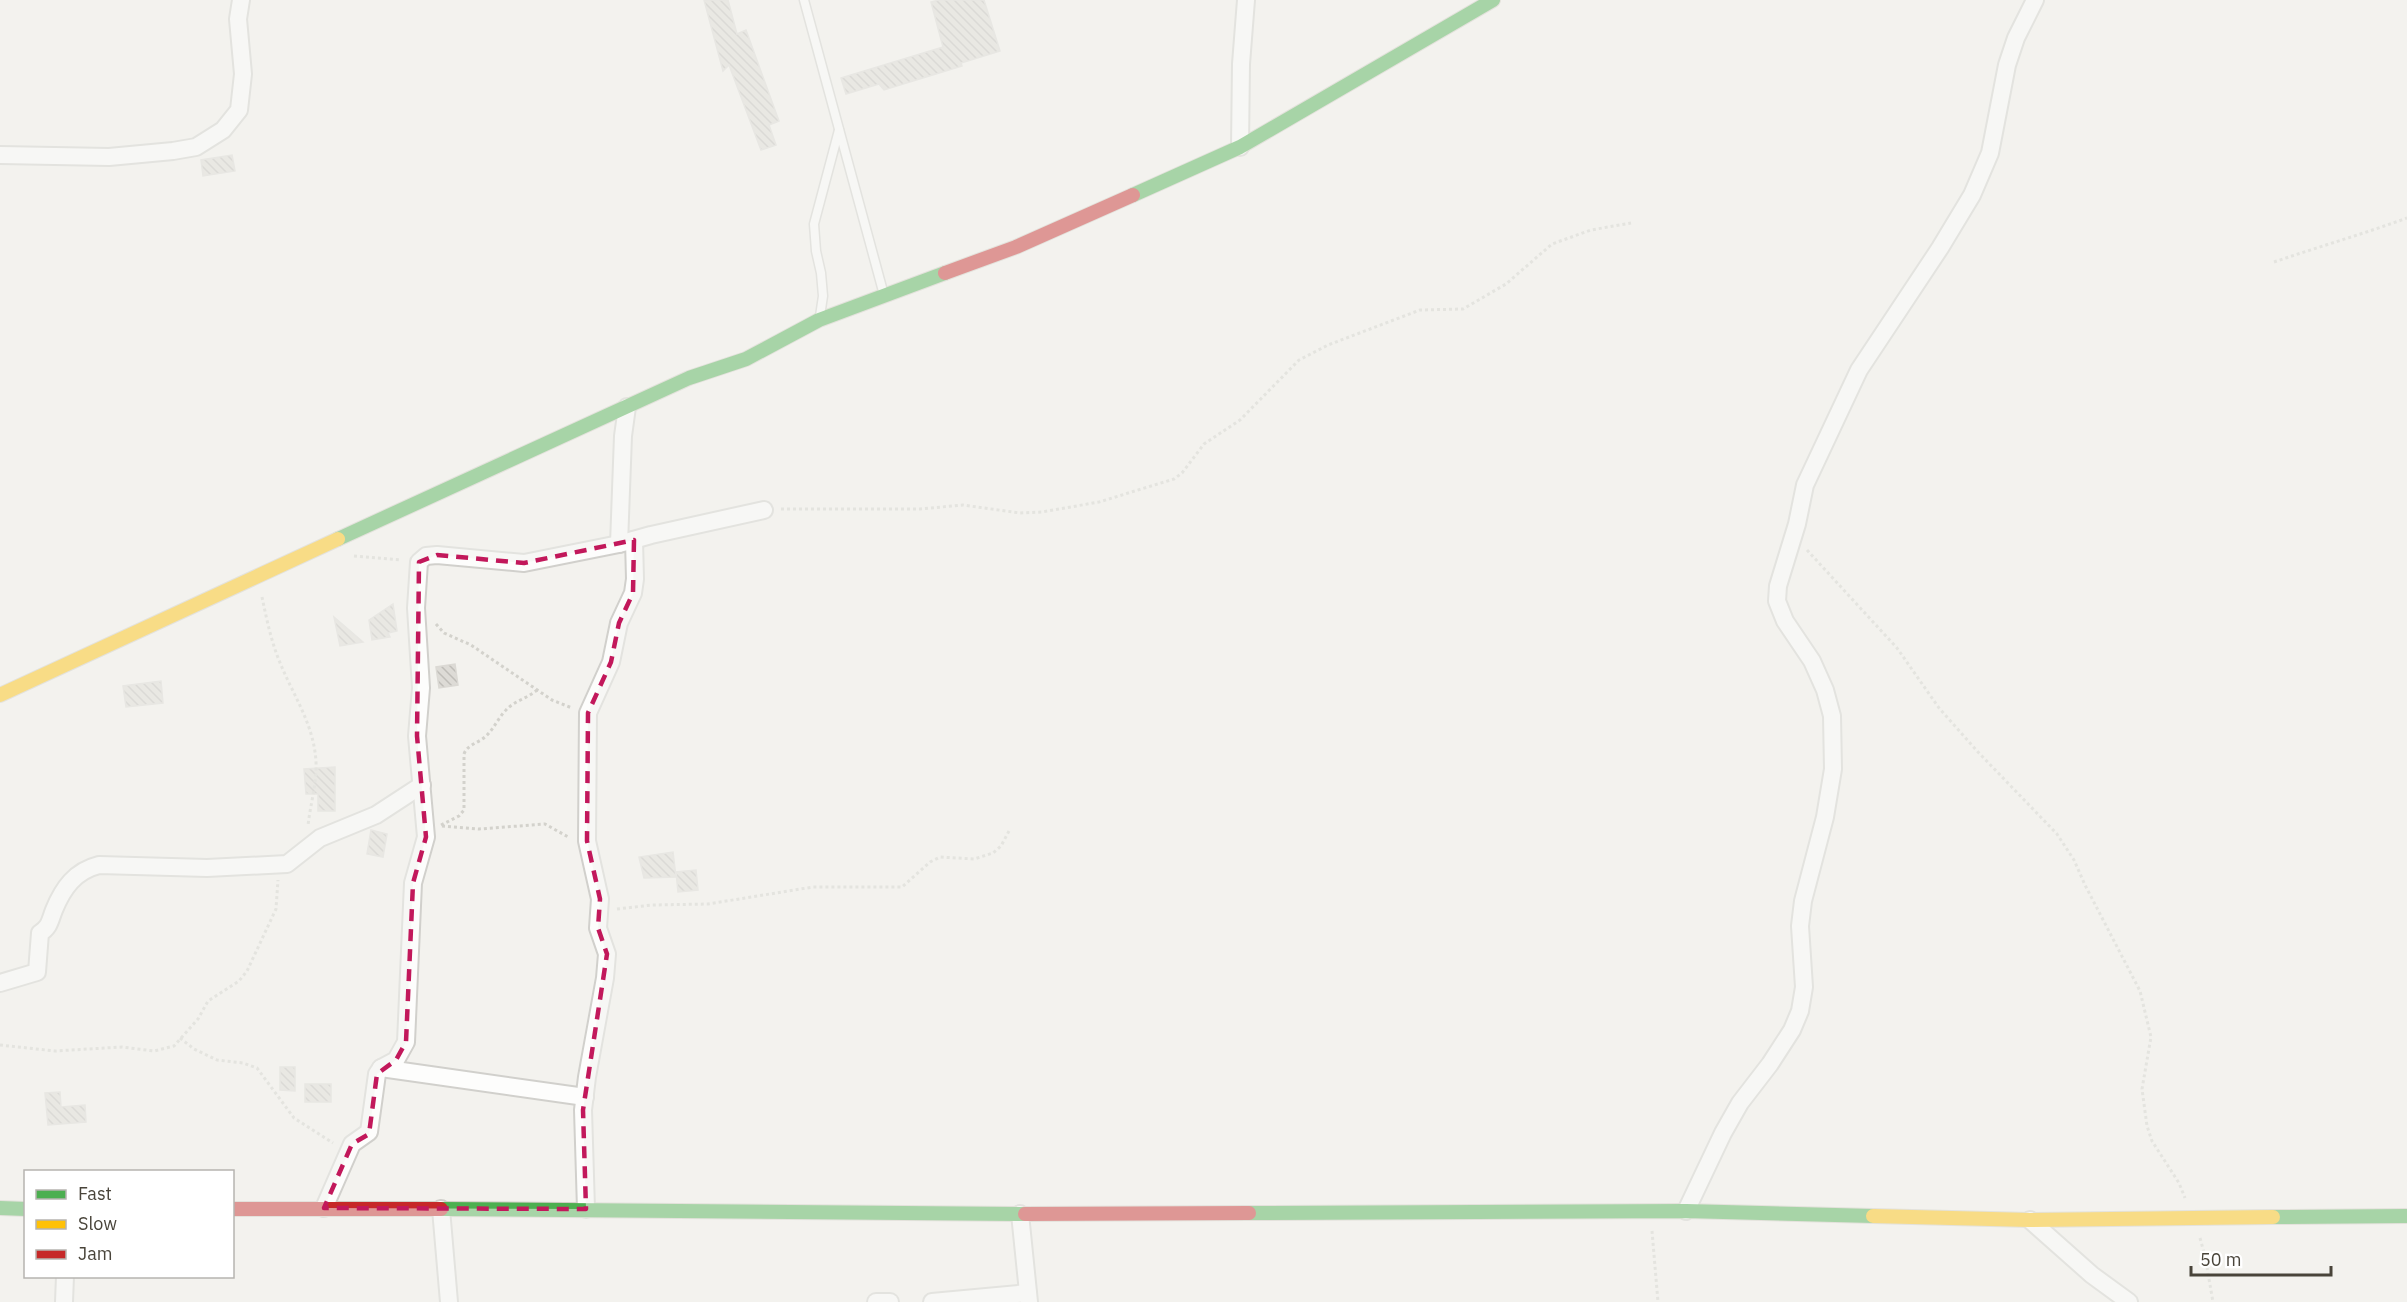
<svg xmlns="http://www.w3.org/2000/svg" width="2407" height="1302" viewBox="0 0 2407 1302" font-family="'IBM Plex Sans',sans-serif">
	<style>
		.building { fill: url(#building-back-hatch); stroke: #dbd9d4; stroke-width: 1.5 }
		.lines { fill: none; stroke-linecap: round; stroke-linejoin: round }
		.lane-casing { stroke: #d1d0cc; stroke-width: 11 }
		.street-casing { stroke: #d1d0cc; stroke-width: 20 }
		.fast-casing { stroke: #d2cfc5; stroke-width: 16 }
		.slow-casing { stroke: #d2cfc5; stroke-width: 16 }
		.jam-casing { stroke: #d2cfc5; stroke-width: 16 }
		.path { stroke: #d3d2cc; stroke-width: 3; stroke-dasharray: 3 3; stroke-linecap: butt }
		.lane { stroke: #fdfdfc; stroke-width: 8 }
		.street { stroke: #fdfdfc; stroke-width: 16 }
		.fast { stroke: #4caf50; stroke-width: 14 }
		.slow { stroke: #ffc107; stroke-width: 14 }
		.jam { stroke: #c62828; stroke-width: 14 }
		.marked { fill: none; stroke: #c2185b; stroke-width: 4.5; stroke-dasharray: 12 8; stroke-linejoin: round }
	</style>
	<defs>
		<pattern id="building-back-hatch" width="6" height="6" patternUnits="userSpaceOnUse" patternTransform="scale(1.5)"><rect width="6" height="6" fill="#dddbd6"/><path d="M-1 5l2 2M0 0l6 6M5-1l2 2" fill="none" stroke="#bfbdb8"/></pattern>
	</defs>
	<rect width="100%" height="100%" fill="#f3f2ee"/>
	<!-- building -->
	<g class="building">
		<polygon points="704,0 728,0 737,34 746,30 779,121 769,125 776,145 761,150 729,65 723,71"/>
		<polygon points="939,0 984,0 1000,51 961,63 962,66 884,90 879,84 846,94 841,78 943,47 931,2"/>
		<polygon points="232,155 235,171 203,176 201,160"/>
		<polygon points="393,604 397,631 388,633 390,637 372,640 369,620"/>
		<polygon points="334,617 363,642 340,646"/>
		<polygon points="455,664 458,685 439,688 436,667"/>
		<polygon points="161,681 163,703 126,707 123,686"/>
		<polygon points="335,767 335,811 318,811 318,794 306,794 304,769"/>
		<polygon points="371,830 387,834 383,857 367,854"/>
		<polygon points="673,852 676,877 644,878 639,857"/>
		<polygon points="696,870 698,890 678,892 676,872"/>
		<polygon points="280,1067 295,1067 295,1091 280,1090"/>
		<rect x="305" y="1084" width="26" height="18"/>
		<polygon points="60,1092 61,1107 85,1105 86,1122 48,1125 45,1093"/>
	</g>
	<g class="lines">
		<!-- lane casing -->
		<g class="lane-casing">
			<g id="lane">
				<polyline points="804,0 884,295"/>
				<polyline points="820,316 823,296 821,273 816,251 814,224 839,130"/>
			</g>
		</g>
		<!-- street casing -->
		<g class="street-casing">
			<g id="street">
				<polyline points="1240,147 1241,64 1246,0"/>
				<polyline points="0,155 109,157 173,151 196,147 223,130 239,110 243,74 238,19 241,0"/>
				<polyline points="619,544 623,436 627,407"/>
				<path d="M0 983 37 972 40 933C50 927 50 920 54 910 63 888 75 871 99 865L207 868 287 864 320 838 376 815 422 785"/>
				<polyline points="381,1068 585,1097"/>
				<polyline points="324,1208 352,1144 369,1132 377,1074 381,1068 396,1060 406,1042 413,883 426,837 417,736 421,688 416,608 419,562 426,556 437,555 524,563 619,544 651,535 764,510"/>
				<polyline points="441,1209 449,1302"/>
				<polyline points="586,1209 583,1110 587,1077 605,978 607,954 598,928 600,899 587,841 588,713 611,662 619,623 633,593 635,579 634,540"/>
				<polyline points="1686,1211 1723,1133 1740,1103 1770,1064 1792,1030 1800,1011 1804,987 1800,926 1803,901 1825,817 1833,769 1832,716 1825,690 1812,661 1785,621 1777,601 1778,586 1797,524 1805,485 1859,370 1940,248 1972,195 1990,153 2007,65 2016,38 2035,0"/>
				<polyline points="1020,1214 1029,1302"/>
				<polyline points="2030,1220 2092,1275 2129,1302"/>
				<polyline points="64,1302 65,1276"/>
				<polyline points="876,1302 890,1302"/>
				<polyline points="932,1302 1028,1293"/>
			</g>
		</g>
		<!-- fast casing -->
		<g class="fast-casing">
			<g id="fast">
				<polyline points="1133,195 1240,147 1493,0"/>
				<polyline points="338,539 689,378 746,359 819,320 945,273"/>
				<polyline points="0,1208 26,1209"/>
				<polyline points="441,1209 1025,1214"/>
				<polyline points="1249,1213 1686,1211 1873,1216"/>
				<polyline points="2273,1217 2407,1216"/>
			</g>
		</g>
		<!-- slow casing -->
		<g class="slow-casing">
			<g id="slow">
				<polyline points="0,695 338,539"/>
				<polyline points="1873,1216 2030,1220 2273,1217"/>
			</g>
		</g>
		<!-- jam casing -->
		<g class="jam-casing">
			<g id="jam">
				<polyline points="945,273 1016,247 1133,195"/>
				<polyline points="232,1209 441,1209"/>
				<polyline points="1025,1214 1249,1213"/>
			</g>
		</g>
		<!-- path -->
		<g class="path">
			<path d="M2274 262C2318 247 2363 234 2407 218"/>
			<polyline points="781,509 920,509 963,505 1020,513 1042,512 1099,502 1174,479 1182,473 1204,444 1240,420 1299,360 1328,345 1420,310 1463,309 1506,284 1552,244 1591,230 1631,223"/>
			<polyline points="1807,550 1897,648 1939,708 1978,752 2057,834 2074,860 2085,885 2140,991 2151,1037 2142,1089 2147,1126 2152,1141 2179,1183 2185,1198"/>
			<polyline points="354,556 401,560"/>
			<path d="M262 597C266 616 270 636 277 655 290 691 314 722 316 762 317 784 310 805 308 826"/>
			<polyline points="436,624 444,633 471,645 552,700 572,708"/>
			<path d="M441 825 459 816 464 810V754C467 745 478 743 485 737 494 729 498 718 506 710 514 701 528 698 537 690"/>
			<polyline points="442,826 479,829 545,824 570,838"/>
			<polyline points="617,909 652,905 708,904 813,887 902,887 930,862 940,857 974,859 993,853 1001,846 1009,831"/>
			<polyline points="180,1038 194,1049 217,1060 243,1063 257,1068 294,1118 333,1143"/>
			<polyline points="0,1045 55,1051 122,1047 154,1051 174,1046 198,1019 208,1001 239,981 247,971 276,909 278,880"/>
			<polyline points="1652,1231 1658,1302"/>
			<polyline points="2200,1238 2205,1256 2213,1302"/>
		</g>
		<!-- lane -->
		<use href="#lane" class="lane"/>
		<!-- street -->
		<use href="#street" class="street"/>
		<!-- fast -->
		<use href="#fast" class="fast"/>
		<!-- slow -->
		<use href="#slow" class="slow"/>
		<!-- jam -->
		<use href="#jam" class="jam"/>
	</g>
	<!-- marked area -->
	<path d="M0 0H2407V1302H0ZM634 540 633 593 619 623 611 662 588 713 587 841 600 899 598 928 607 954 583 1110 586 1209 324 1208 352 1144 369 1134 377 1074 396 1060 406 1042 413 883 426 837 417 736 419 562 437 555 524 563Z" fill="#f3f2ee" fill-opacity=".55" fill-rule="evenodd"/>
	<path class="marked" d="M634 540 633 593 619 623 611 662 588 713 587 841 600 899 598 928 607 954 583 1110 586 1209 324 1208 352 1144 369 1134 377 1074 396 1060 406 1042 413 883 426 837 417 736 419 562 437 555 524 563Z"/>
	<!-- legend -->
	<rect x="24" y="1170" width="210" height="108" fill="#ffffff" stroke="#b6b4b0" stroke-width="1.5"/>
	<rect x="36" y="1190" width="30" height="9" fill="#4caf50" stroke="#b6b4b0" stroke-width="1.5"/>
	<text x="78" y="1200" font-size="18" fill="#49443a">Fast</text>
	<rect x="36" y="1220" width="30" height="9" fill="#ffc107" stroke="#b6b4b0" stroke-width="1.5"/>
	<text x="78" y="1230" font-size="18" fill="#49443a">Slow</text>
	<rect x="36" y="1250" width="30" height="9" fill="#c62828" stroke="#b6b4b0" stroke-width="1.5"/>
	<text x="78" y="1260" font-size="18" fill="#49443a">Jam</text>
	<!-- scale -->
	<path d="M2191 1266v9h140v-9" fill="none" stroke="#49443a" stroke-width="3"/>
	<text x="2200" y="1266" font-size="18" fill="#49443a" stroke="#ffffff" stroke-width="4.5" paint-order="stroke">50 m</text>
</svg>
